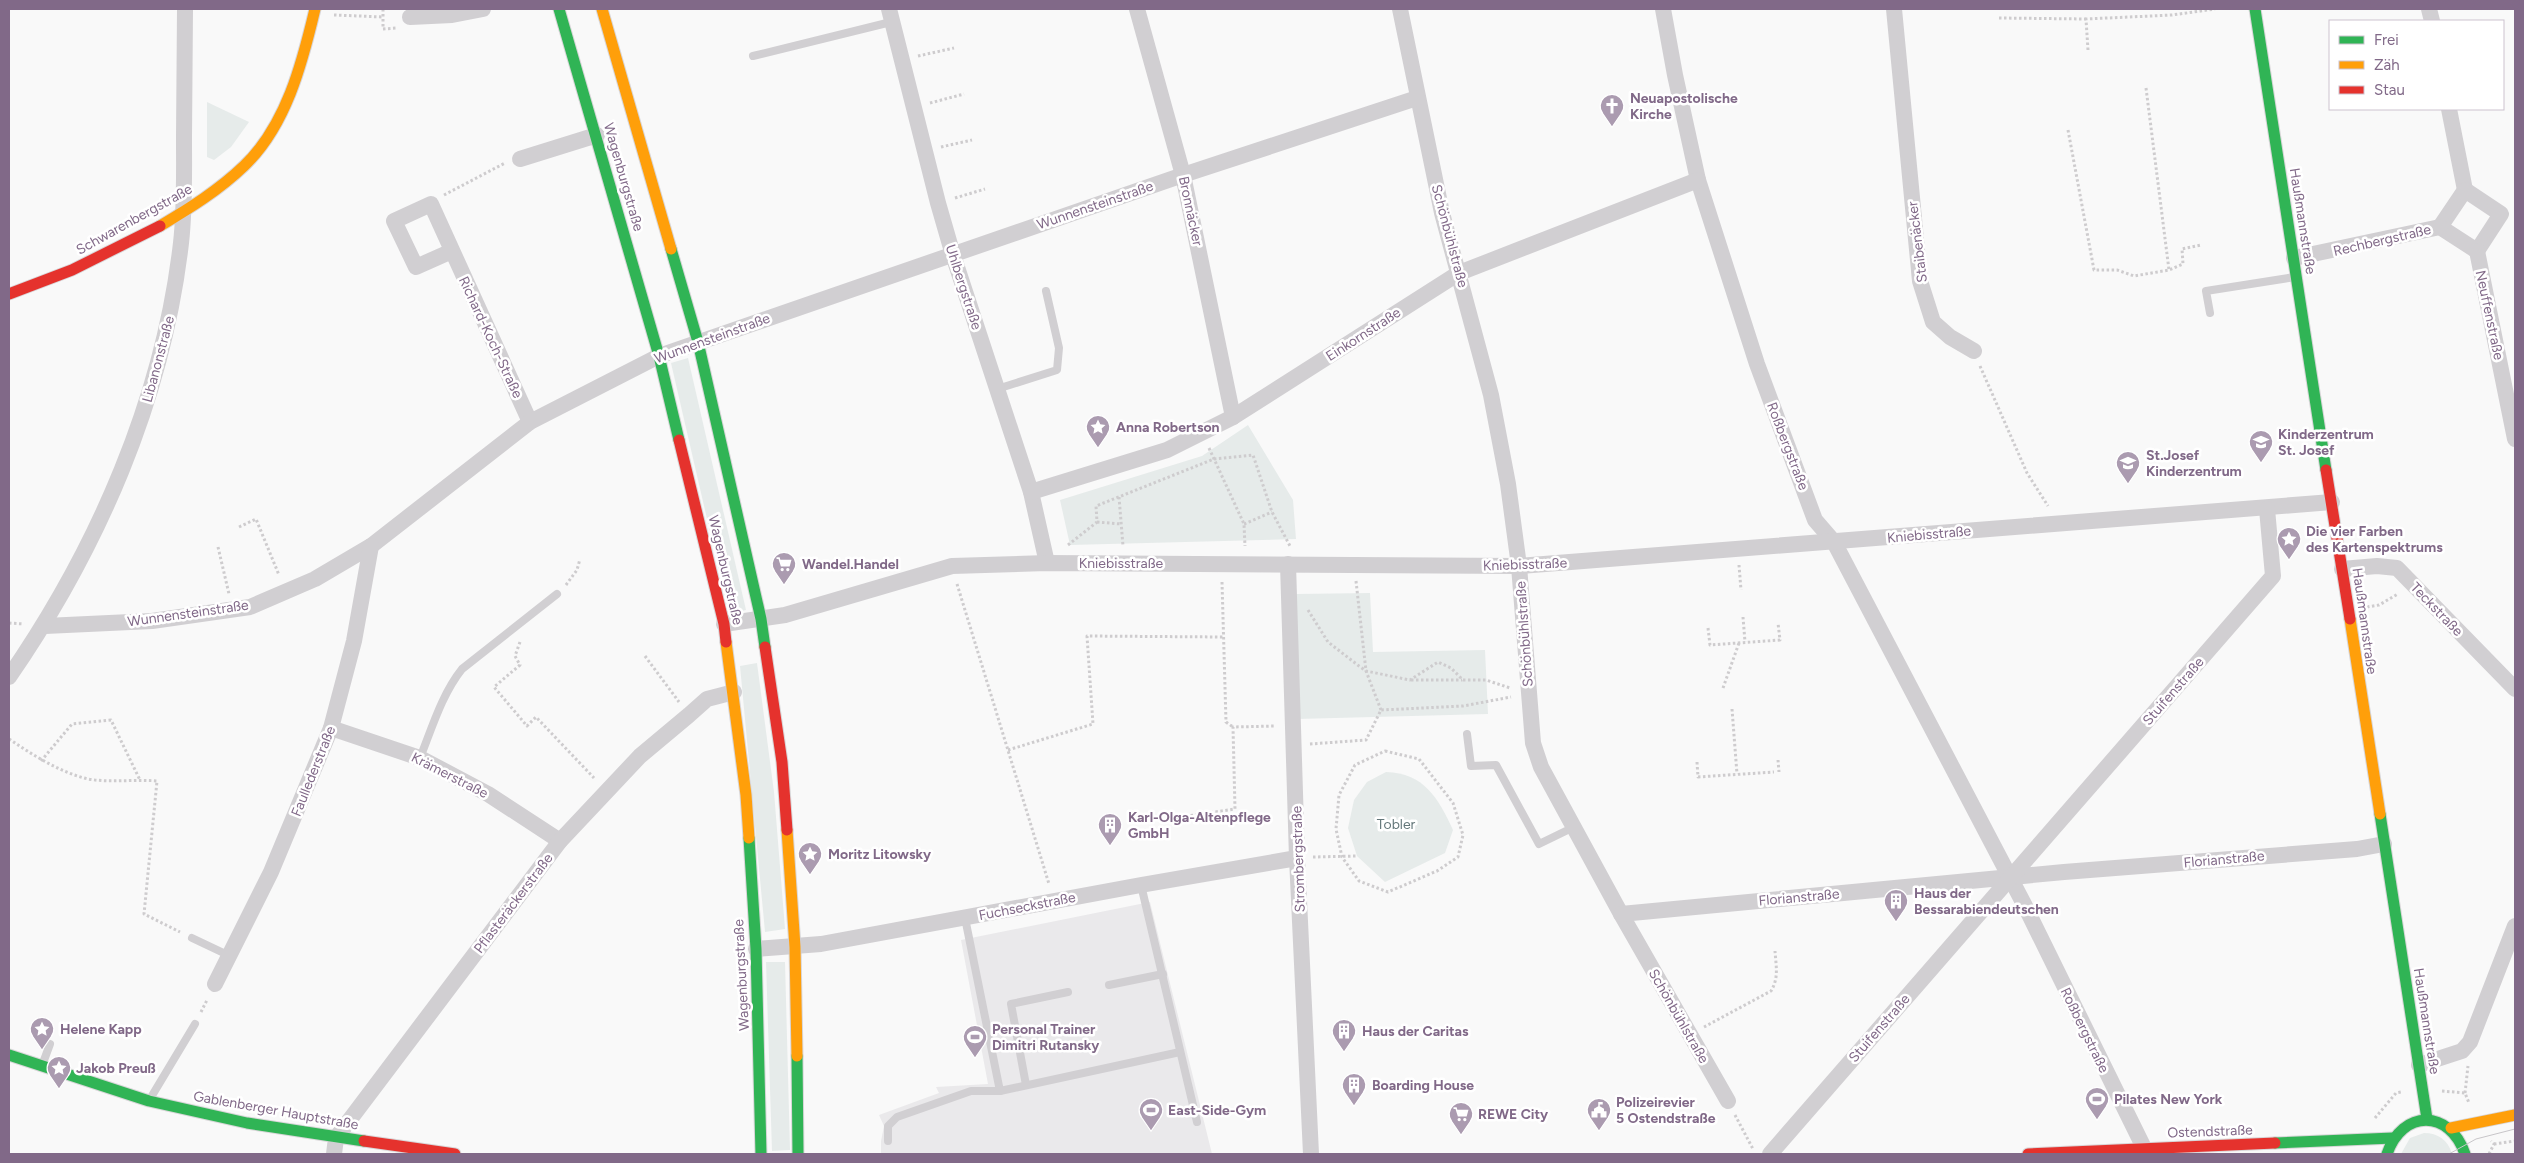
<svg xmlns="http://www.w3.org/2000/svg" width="2524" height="1163" viewBox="0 0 2524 1163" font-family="Figtree,sans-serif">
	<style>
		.built { fill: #eae9eb }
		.green { fill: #e6ebea }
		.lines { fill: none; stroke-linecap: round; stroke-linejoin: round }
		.fast-casing { stroke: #d8d6d8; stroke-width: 13 }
		.slow-casing { stroke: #d8d6d8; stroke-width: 13 }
		.jam-casing { stroke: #d8d6d8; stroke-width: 13 }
		.path { stroke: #ceccce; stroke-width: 3; stroke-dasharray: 2.5 2.5; stroke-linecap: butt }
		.lane { stroke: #d1cfd2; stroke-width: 8 }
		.street { stroke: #d1cfd2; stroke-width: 16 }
		.fast { stroke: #30b455; stroke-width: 11 }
		.slow { stroke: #ff9f0a; stroke-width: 11 }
		.jam { stroke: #e5322d; stroke-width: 11 }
		.tram { stroke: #c8c6c9; stroke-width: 1 }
		.labels { text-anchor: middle; stroke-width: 5; stroke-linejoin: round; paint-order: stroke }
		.poi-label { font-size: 14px; font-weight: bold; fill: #816988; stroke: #fff; text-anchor: start }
		.street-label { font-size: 14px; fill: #816988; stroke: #fff }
		.park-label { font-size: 14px; fill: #64777a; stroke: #fff }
	</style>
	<rect width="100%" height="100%" fill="#f9f9f9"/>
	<!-- built -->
	<polygon class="built" points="1150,902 1212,1154 881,1154 881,1141 884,1126 879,1115 939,1093 936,1087 988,1084 961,940"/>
	<!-- green -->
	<g class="green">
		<polygon points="207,102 249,122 231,147 214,160 207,157"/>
		<polygon points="688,358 746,610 729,614 671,363"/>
		<polygon points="1248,425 1293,500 1296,539 1070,545 1060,500 1202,456"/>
		<polygon points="1370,593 1373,652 1485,650 1488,714 1297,719 1296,594"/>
		<polygon points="757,663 774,792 785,929 765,932 740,666"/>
		<path d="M1386 772C1424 773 1438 798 1453 830L1445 853 1385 882 1357 856 1348 828 1354 800 1367 782Z"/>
		<polygon points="766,962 785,962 790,1150 772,1151"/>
		<path d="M2424 1133C2438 1133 2448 1140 2452 1154H2401L2410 1138Z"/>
	</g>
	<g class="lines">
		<!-- fast casing -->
		<g class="fast-casing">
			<g id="fast">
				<polyline points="559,9 659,356 679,440"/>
				<polyline points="2255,9 2326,470"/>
				<polyline points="671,249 698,342 761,619 765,647"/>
				<polyline points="2380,814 2427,1119"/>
				<polyline points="749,838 756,949 761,1154"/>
				<polyline points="9,1055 149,1101 247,1123 364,1141"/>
				<polyline points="797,1056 798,1154"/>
				<polyline points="2275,1143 2393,1138"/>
				<path d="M2387 1154C2402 1109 2450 1109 2465 1154"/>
			</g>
		</g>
		<!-- slow casing -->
		<g class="slow-casing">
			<g id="slow">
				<polyline points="602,9 671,249"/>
				<path d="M160 226C190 208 219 190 244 166 286 126 302 64 315 9"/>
				<polyline points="2350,619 2380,814"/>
				<polyline points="726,642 746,795 749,838"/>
				<polyline points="787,830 795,947 797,1056"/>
				<polyline points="2451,1128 2515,1115"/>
			</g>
		</g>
		<!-- jam casing -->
		<g class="jam-casing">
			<g id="jam">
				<polyline points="9,294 72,270 160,226"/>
				<polyline points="679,440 724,624 726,642"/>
				<polyline points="2326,470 2350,619"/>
				<polyline points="765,647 782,762 787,830"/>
				<polyline points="364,1141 455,1154"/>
				<polyline points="2028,1154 2275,1143"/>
			</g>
		</g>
		<!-- path -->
		<g class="path">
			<polyline points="383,9 383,29 397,28"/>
			<polyline points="334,15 383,17"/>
			<polyline points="1999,18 2086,19"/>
			<polyline points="2088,50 2086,19 2172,15 2215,9"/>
			<polyline points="918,56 954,48"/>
			<polyline points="2146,88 2169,270"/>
			<polyline points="930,103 964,94"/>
			<polyline points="2068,130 2094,270 2117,270 2134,276 2169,270 2183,264 2182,249 2201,245"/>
			<polyline points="941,147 972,140"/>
			<polyline points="444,195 505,163"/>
			<polyline points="955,198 985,189"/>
			<polyline points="1980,366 2027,473 2048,506"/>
			<polyline points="1209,448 1244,524 1245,546"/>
			<polyline points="1119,497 1123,546"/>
			<polyline points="1097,522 1121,524"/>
			<polyline points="1244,524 1272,512"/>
			<polyline points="239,527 256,519 279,575"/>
			<polyline points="1068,545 1097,522 1096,506 1214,459 1253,455 1272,512 1290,546"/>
			<polyline points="218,547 229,594"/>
			<polyline points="1739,565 1741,590"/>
			<polyline points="1356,581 1366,671 1381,710"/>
			<polyline points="1222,582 1226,722 1233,727"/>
			<polyline points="957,584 1049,884"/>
			<polyline points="566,585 577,570 580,559"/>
			<polyline points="2367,607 2379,605 2398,594"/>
			<polyline points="1308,610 1328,642 1359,666 1366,671 1410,680 1438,662 1451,668 1463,680 1486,680 1510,688"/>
			<polyline points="1743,617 1745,642"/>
			<polyline points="9,623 24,624"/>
			<polyline points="1708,628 1710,645 1780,640 1778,623"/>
			<polyline points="520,642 515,656 520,665 494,687 527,726 536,717 594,778"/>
			<polyline points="645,656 679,702"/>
			<polyline points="1411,680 1462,680"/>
			<polyline points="1723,688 1739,643"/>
			<polyline points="1732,709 1737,774"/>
			<path d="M9 739C33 755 59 772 88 779 111 783 134 779 157 781L144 914 180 932"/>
			<polyline points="1310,744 1366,740 1381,710 1463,706 1511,697"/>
			<polyline points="1008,750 1093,724 1087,636 1223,637"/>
			<polygon points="1385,751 1419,759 1453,803 1463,835 1458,857 1437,871 1388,892 1359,881 1342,857 1336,829 1339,795 1355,765"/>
			<polyline points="1778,760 1779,772"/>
			<polyline points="41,761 72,724 111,720 140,780"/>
			<polyline points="1697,762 1698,777 1774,772"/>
			<polyline points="1161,820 1235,809 1233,727 1275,726"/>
			<polyline points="1313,857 1357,856"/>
			<polyline points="201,1012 207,1000"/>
			<path d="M1704 1027 1771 991C1779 978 1776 966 1775 951"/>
			<polyline points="2442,1091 2465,1093 2469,1103"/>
			<polyline points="2465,1093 2468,1066"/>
			<polyline points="1735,1115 1753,1149"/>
			<polyline points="2375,1118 2396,1093 2401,1092"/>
			<polyline points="2494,1144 2515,1141"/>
			<polyline points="2489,1154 2494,1144 2491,1141"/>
		</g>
		<!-- lane -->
		<g class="lane">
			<polyline points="753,56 891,22"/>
			<polyline points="2210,313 2206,291 2295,277"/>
			<polyline points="997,389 1057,370 1059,348 1046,291"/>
			<polyline points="1467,734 1471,766 1496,765 1539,844 1574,827"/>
			<path d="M420 758C432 728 442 694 462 669L557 594"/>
			<polyline points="1141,885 1197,1122"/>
			<polyline points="965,918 1000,1091"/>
			<polyline points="192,938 230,956"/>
			<polyline points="1109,985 1163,974"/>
			<polyline points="43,1063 50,1044"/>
			<polyline points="1026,1085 1011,1004 1068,992"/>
			<polyline points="150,1099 195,1024"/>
			<polyline points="888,1141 888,1126 897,1117 971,1091 1000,1091 1180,1052"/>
		</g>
		<!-- street -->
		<g class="street">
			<polyline points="889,9 938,203 953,255 1031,492 1047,563"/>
			<polyline points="1137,9 1183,175 1233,417"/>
			<polyline points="1400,9 1442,213 1491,395 1508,484 1519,566 1533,743 1541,767 1621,914 1728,1101"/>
			<polyline points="1663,9 1675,75 1698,180 1757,364 1815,520 1834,542 2025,906 2147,1154"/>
			<polyline points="1894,9 1920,281 1933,322 1950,337 1974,351"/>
			<polyline points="2429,9 2432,21"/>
			<polyline points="410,17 452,15 483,9"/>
			<polyline points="2449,109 2465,190"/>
			<polyline points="520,159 597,135"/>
			<polygon points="2465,190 2501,214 2477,251 2440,227"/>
			<polyline points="452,251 416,267 394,221 431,204 530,422"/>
			<polyline points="2477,251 2515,439"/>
			<polyline points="2294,258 2440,227"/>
			<polyline points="1031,492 1167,450 1233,417 1459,273 1698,180"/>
			<polyline points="1288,564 1297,858 1311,1154"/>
			<polyline points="2342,569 2377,566 2397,568 2515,689"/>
			<polyline points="724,624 785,615 952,566 1047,563 1519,566 2332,502"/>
			<polyline points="45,626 152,621 250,607 315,579 371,546 530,422 659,356 1183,175 1417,98"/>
			<path d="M9 677C98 548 163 399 181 243 185 208 184 172 184 137 184 94 185 52 185 9"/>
			<polyline points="331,728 420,758 488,794 560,841"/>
			<polyline points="1621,914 2064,872 2357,849 2384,844"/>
			<polyline points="756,949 821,944 1141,885 1297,858"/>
			<polyline points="215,984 271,872 331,728 354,641 371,546"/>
			<polyline points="2419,1065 2462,1051 2470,1042 2515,926"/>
			<polyline points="334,1154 336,1138 560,841 640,756 689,715 707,699 734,692"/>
			<polyline points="1770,1154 2273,576 2267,509"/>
		</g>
		<!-- fast -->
		<use href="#fast" class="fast"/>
		<!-- slow -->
		<use href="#slow" class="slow"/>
		<!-- jam -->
		<use href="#jam" class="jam"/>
		<!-- tram -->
		<polyline class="tram" points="2449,1154 2476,1139 2515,1129"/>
	</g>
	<!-- icons -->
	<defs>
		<g id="church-pin" transform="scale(1.25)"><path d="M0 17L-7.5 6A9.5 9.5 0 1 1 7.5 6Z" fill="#ab9bb0" stroke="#fff"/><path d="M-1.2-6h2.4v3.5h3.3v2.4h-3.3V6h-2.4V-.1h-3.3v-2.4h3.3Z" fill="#fff"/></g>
		<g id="sight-pin" transform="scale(1.25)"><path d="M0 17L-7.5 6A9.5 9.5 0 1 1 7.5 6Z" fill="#ab9bb0" stroke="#fff"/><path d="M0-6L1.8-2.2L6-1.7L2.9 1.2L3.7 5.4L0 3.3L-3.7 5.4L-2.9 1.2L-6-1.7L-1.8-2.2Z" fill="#fff"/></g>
		<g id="school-pin" transform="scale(1.25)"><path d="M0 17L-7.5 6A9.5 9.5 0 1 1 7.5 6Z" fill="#ab9bb0" stroke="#fff"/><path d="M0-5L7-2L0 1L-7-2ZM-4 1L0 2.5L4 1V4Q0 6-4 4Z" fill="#fff"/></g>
		<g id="supermarket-pin" transform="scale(1.25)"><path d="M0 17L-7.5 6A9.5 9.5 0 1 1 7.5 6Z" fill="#ab9bb0" stroke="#fff"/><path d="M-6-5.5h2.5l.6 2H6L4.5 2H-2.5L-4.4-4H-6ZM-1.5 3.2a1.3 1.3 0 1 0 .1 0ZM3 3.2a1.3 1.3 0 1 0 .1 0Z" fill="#fff"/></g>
		<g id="building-pin" transform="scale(1.25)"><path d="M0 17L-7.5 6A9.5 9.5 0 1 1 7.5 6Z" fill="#ab9bb0" stroke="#fff"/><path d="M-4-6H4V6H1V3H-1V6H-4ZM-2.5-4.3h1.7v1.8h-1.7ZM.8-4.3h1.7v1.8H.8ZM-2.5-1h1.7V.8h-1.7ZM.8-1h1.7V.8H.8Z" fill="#fff"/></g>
		<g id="stadium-pin" transform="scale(1.25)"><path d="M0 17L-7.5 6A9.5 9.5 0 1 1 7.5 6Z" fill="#ab9bb0" stroke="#fff"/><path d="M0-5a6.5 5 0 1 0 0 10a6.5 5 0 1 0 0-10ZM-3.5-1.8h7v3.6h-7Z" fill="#fff"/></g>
		<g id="civic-pin" transform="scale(1.25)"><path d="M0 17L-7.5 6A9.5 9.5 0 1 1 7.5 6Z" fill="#ab9bb0" stroke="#fff"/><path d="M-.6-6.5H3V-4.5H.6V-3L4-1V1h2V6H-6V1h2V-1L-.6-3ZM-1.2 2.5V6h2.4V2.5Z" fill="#fff"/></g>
	</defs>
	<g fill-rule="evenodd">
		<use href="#church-pin" x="1612" y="106"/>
		<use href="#sight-pin" x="1098" y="427"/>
		<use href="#school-pin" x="2261" y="442"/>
		<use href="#school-pin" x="2128" y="463"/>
		<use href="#sight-pin" x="2289" y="539"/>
		<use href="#supermarket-pin" x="784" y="564"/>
		<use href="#building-pin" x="1110" y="825"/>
		<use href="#sight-pin" x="810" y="854"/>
		<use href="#building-pin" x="1896" y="901"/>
		<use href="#sight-pin" x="42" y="1029"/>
		<use href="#building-pin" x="1344" y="1031"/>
		<use href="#stadium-pin" x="975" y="1037"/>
		<use href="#sight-pin" x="59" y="1068"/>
		<use href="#building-pin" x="1354" y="1085"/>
		<use href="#stadium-pin" x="2097" y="1099"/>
		<use href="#stadium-pin" x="1151" y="1110"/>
		<use href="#civic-pin" x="1599" y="1110"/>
		<use href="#supermarket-pin" x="1461" y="1114"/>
	</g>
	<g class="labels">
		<!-- poi labels -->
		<g class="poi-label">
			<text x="1630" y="103">Neuapostolische<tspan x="1630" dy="16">Kirche</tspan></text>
			<text x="1116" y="432">Anna Robertson</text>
			<text x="2278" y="439">Kinderzentrum<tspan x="2278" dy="16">St. Josef</tspan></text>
			<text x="2146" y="460">St.Josef<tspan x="2146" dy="16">Kinderzentrum</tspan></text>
			<text x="2306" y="536">Die vier Farben<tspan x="2306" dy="16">des Kartenspektrums</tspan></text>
			<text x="802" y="569">Wandel.Handel</text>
			<text x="1128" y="822">Karl-Olga-Altenpflege<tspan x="1128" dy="16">GmbH</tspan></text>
			<text x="828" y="859">Moritz Litowsky</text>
			<text x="1914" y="898">Haus der<tspan x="1914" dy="16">Bessarabiendeutschen</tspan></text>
			<text x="60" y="1034">Helene Kapp</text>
			<text x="992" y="1034">Personal Trainer<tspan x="992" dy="16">Dimitri Rutansky</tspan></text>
			<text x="1362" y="1036">Haus der Caritas</text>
			<text x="76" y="1073">Jakob Preuß</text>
			<text x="1372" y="1090">Boarding House</text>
			<text x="2114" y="1104">Pilates New York</text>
			<text x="1616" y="1107">Polizeirevier<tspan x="1616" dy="16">5 Ostendstraße</tspan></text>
			<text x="1168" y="1115">East-Side-Gym</text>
			<text x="1478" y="1119">REWE City</text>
		</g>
		<!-- street labels -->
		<g class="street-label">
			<text transform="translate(624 177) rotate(74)" y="5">Wagenburgstraße</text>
			<text transform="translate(1095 205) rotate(-19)" y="5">Wunnensteinstraße</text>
			<text transform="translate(1191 211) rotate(78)" y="5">Bronnäcker</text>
			<text transform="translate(134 219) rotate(-29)" y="5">Schwarenbergstraße</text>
			<text transform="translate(2303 221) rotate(81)" y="5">Haußmannstraße</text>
			<text transform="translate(1450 236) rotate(75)" y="5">Schönbühlstraße</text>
			<text transform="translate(2382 240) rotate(-13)" y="5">Rechbergstraße</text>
			<text transform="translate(1917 242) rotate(-97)" y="5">Staibenäcker</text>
			<text transform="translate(964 287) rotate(72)" y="5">Uhlbergstraße</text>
			<text transform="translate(2490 315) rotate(78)" y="5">Neuffenstraße</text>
			<text transform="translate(1363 334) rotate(-33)" y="5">Einkornstraße</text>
			<text transform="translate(491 337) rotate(65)" y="5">Richard-Koch-Straße</text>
			<text transform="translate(712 338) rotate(-20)" y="5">Wunnensteinstraße</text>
			<text transform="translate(158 359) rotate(-75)" y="5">Libanonstraße</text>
			<text transform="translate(1788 446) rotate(69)" y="5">Roßbergstraße</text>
			<text transform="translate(1929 534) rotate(-5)" y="5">Kniebisstraße</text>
			<text x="1121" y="568">Kniebisstraße</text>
			<text transform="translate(1525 564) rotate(-2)" y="5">Kniebisstraße</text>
			<text transform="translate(726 570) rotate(77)" y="5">Wagenburgstraße</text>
			<text transform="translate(2437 609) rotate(46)" y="5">Teckstraße</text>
			<text transform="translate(188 613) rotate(-8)" y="5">Wunnensteinstraße</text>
			<text transform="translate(2365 621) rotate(82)" y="5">Haußmannstraße</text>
			<text transform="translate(1524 634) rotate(-94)" y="5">Schönbühlstraße</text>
			<text transform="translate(2173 691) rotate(-49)" y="5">Stuifenstraße</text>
			<text transform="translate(313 771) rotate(-68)" y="5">Faullederstraße</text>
			<text transform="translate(450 775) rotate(27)" y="5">Krämerstraße</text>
			<text transform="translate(1298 859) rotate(-92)" y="5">Strombergstraße</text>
			<text transform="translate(2224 859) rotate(-5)" y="5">Florianstraße</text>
			<text transform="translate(1799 897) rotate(-5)" y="5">Florianstraße</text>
			<text transform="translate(513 903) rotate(-53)" y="5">Pflasteräckerstraße</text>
			<text transform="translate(1027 906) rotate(-11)" y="5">Fuchseckstraße</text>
			<text transform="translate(741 975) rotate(-93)" y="5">Wagenburgstraße</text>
			<text transform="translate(1679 1016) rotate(60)" y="5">Schönbühlstraße</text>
			<text transform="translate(2427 1021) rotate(81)" y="5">Haußmannstraße</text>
			<text transform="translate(1879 1028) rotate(-49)" y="5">Stuifenstraße</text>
			<text transform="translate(2085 1030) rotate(64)" y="5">Roßbergstraße</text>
			<text transform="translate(276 1110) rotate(10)" y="5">Gablenberger Hauptstraße</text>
			<text transform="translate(2210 1131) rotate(-2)" y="5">Ostendstraße</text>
		</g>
		<!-- park labels -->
		<g class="park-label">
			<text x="1396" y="829">Tobler</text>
		</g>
	</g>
	<!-- border -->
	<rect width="2524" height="1163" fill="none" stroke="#816988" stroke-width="20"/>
	<!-- legend -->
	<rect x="2329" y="20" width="175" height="90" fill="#ffffff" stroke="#cdc3cf"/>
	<rect x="2339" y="36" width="25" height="8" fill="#30b455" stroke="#cdc3cf"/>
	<text x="2374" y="45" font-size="15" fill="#816988">Frei</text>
	<rect x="2339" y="61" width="25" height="8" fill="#ff9f0a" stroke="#cdc3cf"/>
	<text x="2374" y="70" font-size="15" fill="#816988">Zäh</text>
	<rect x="2339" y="86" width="25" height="8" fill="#e5322d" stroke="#cdc3cf"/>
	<text x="2374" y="95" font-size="15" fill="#816988">Stau</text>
</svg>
